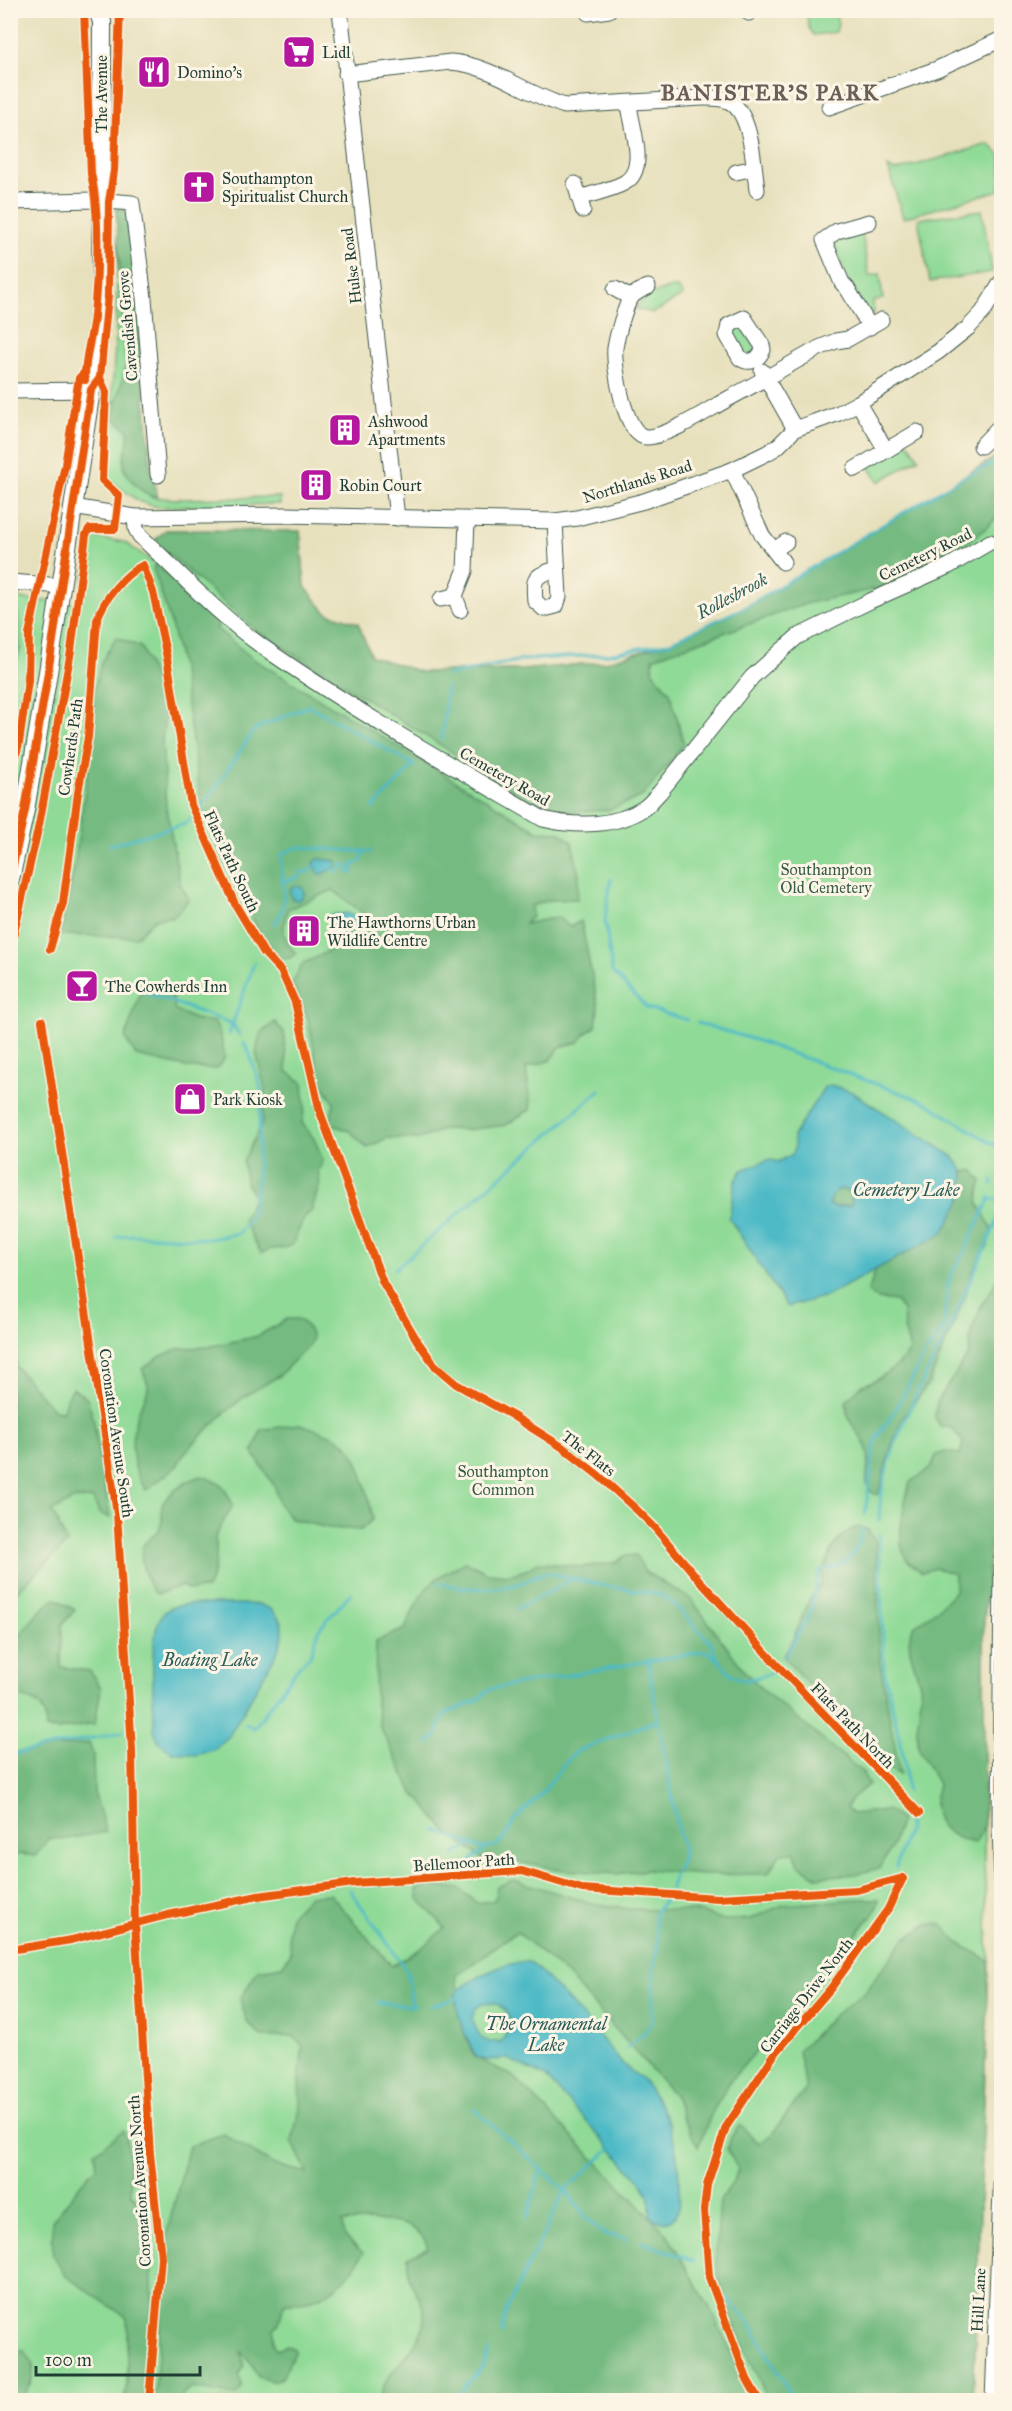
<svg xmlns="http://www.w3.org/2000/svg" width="1012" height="2411" viewBox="0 0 1012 2411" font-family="'IM FELL Great Primer',serif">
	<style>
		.green { fill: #90da97; stroke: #588c66; stroke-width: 1.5 }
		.forest { fill: #74ba80; stroke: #4a7c5a; stroke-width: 1.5 }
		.water { fill: #4dbac6; stroke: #367c7d; stroke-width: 1.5; fill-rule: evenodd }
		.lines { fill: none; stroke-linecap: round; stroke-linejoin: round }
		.stream { stroke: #4dbac6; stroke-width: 3 }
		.minor-casing { stroke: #3d5548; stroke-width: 17 }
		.major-casing { stroke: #3d5548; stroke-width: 20 }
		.minor { stroke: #fff; stroke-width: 15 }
		.major { stroke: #fff; stroke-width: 18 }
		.cycleway-casing { stroke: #fcf5e5; stroke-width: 11 }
		.cycleway { stroke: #e8590c; stroke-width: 8 }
		.labels { text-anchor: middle; stroke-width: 6; stroke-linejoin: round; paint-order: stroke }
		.poi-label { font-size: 16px; fill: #1f3d34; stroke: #fcf5e5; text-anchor: start }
		.street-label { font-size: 16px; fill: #1f3d34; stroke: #fcf5e5 }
		.park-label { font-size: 16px; fill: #365c48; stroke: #fcf5e5 }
		.water-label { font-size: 18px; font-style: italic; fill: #2a5c58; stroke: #fcf5e5 }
		.district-label { font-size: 22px; font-weight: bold; letter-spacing: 1.5px; fill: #6a5e58; stroke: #fcf5e5 }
	</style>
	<rect width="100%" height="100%" fill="#fcf5e5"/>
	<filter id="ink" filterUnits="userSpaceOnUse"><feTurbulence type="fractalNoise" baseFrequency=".0167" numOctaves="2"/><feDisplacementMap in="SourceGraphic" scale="12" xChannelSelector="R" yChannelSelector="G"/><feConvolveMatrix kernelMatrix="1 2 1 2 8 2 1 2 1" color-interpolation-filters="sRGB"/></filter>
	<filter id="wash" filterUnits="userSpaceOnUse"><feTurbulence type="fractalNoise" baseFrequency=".008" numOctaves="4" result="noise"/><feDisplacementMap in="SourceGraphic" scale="24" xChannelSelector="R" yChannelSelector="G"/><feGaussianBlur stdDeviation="1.35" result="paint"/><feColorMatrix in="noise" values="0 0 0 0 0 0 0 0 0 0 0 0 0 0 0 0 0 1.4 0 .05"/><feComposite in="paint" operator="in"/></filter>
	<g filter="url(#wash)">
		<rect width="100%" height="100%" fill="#e7e0bc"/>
		<!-- green -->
		<g class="green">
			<polygon points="803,11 835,11 838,24 836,32 813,35 809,28 807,15 804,15"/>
			<polygon points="989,144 1001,156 1000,190 903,218 888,167 895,171"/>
			<polygon points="982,210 992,272 930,282 918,219"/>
			<polygon points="862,233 869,276 880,274 883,299 873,301 874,314 870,316 849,284 832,240"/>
			<path d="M118 243 126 364 124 383 114 403C119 414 130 428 130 440 129 450 124 458 124 470L151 497 175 499 280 497V504L158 507 140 502 109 480 108 451 116 331Z"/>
			<polygon points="668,288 678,288 683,295 654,313 636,309 643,298"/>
			<polygon points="740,324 758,351 745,356 731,334"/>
			<polygon points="908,442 919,458 879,482 868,465"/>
			<polygon points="1001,454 1002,1494 990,1548 984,1621 984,1862 989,1961 973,2400 11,2400 11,598 79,604 91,537 124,542 155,563 168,552 166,530 300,531 305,587 327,613 358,623 371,656 421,672 522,670 605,662 668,643 747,606"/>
		</g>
		<!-- forest -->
		<g class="forest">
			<path d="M116 208H122L129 212 151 468 158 498C142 495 121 475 124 458 126 447 130 442 128 430L113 418C114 399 124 383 126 364Z"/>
			<polygon points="1001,454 1001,513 985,529 945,558 880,588 808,603 653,658 653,672 670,692 684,744 643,796 609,810 550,813 255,630 154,541 166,530 300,531 305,587 327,613 358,623 371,656 420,672 522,670 605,662 668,643 747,606"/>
			<path d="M155 564 221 622 216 628 253 659 538 831 559 832 572 842 579 875 577 899 549 900 531 906 532 917 525 924 558 917 570 927 581 921 598 1006 596 1027 586 1033 579 1042 560 1047 551 1060 526 1068 531 1109 506 1125 467 1130 446 1129 419 1139 387 1138 367 1148 350 1131 330 1124 334 1102 320 1081 308 1018 292 983 303 963C330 953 348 938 369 918L333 890 288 909C282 927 281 940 296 953L290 958 279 959 262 937 227 869 201 804 182 671 171 624 153 568Z"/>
			<polygon points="11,598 17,599 20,649 11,687"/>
			<polygon points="116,637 141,647 156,683 167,702 162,739 166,806 180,883 189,899 175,916 155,919 136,937 60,935 74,869 90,755 93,693 102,661"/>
			<polygon points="165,984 172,994 175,1010 194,1019 215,1022 221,1037 225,1057 217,1069 191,1068 136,1056 125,1038 143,985"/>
			<polygon points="275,1022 284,1032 287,1071 303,1083 305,1107 302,1123 315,1140 323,1162 318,1171 320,1183 312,1210 304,1218 292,1245 284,1248 271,1249 261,1253 243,1220 254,1197 246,1183 243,1161 262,1124 265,1088 256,1053 260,1034"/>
			<path d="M973 1170 982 1181C973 1208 983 1207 992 1230L987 1248 982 1254 972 1273 967 1292 929 1383 901 1420 889 1454 878 1495C858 1490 871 1467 868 1453 865 1438 852 1429 848 1415 846 1411 847 1405 846 1401L861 1386 876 1380 899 1364 910 1351 904 1328 903 1310 896 1301 878 1299 868 1292 876 1269 943 1233 962 1199 964 1172Z"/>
			<polygon points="842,1189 850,1191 852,1205 836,1207 828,1205 835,1190"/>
			<path d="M1001 1269 1002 1494 990 1548 984 1621V1827L975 1843C939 1835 929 1818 938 1784L918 1747 917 1729 921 1697 920 1684 910 1651 909 1641 913 1627 938 1609 955 1591V1574L936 1568 922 1572C917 1568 911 1564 907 1560 894 1544 905 1500 910 1482 922 1474 932 1471 936 1455L945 1452 960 1454 963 1442 952 1428 940 1426 935 1417 937 1401 969 1354 971 1332 982 1304 992 1289Z"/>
			<path d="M287 1319H298L307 1326 312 1337 309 1345 279 1376 245 1396 217 1420 186 1451 176 1467 146 1490C130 1469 129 1437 138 1413 140 1406 148 1395 148 1387 148 1382 144 1374 142 1369L161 1356 180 1348 208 1347 258 1336Z"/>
			<polygon points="10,1329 16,1338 16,1367 54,1410 63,1411 66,1400 73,1388 87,1398 93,1418 110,1518 99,1513 93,1499 75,1499 52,1511 67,1543 11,1597"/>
			<path d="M299 1424C314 1429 333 1434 346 1444 361 1458 369 1499 373 1519L361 1530 329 1528 291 1519 279 1504 275 1487 253 1453 261 1430Z"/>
			<path d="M201 1476C222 1482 224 1486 233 1505L215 1537C218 1554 215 1573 207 1589L189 1590 182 1586 157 1594C147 1589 138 1556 143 1546 147 1538 158 1535 161 1525 164 1519 161 1513 162 1507 163 1496 191 1478 201 1476Z"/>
			<path d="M859 1527 868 1530 876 1542 880 1663 900 1775 888 1768 782 1656C800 1636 802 1602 820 1586 823 1564 836 1532 859 1527Z"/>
			<path d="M636 1555 645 1572 691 1599 746 1673 765 1692 862 1772 869 1784 850 1800 846 1808 852 1814 887 1810 901 1820 891 1848 880 1868 856 1874 817 1877 798 1864 795 1853H781L768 1874 702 1875 648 1870 617 1874 565 1870 517 1862 489 1864 445 1830 413 1792 397 1761 380 1727 375 1699 376 1641 405 1629C422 1590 427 1580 466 1562L488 1573 507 1575 526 1570 538 1562 580 1567 614 1563 625 1556Z"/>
			<path d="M55 1598 75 1610 62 1625 61 1667 90 1671 101 1688 95 1724 58 1730 46 1729C45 1703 39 1702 16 1696L11 1700V1646L39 1612Z"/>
			<polygon points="89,1743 93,1755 94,1792 106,1832 66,1839 50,1838 35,1856 20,1854 11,1858 11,1753"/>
			<path d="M513 1880 592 1903 629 1909 695 1911 725 1920 750 1919 783 1905 856 1899H879L876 1910 839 1956 731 2080 712 2113 698 2147 683 2119 675 2096 568 1976 517 1932C496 1945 477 1962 456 1975L462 2025 468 2043 475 2057 513 2076 667 2234 711 2310 754 2400H380C383 2369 422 2351 424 2319 425 2303 416 2295 410 2280 408 2274 408 2265 408 2257L428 2248C419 2214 369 2221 342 2222L344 2235 363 2253C353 2271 338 2289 318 2298 308 2302 295 2302 284 2304L279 2323 274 2329V2344L277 2350 287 2346 295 2350 282 2378 271 2381 258 2377 253 2365 241 2352 244 2367 239 2375C243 2384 243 2389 235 2396L193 2388 183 2394 182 2400H155L166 2236 189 2146 223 2134 274 2165 307 2173 292 2141 300 2108 299 2078 303 2046 293 2036 262 2037 247 2022 240 1999 258 1970 282 1966 291 1953 288 1933 291 1915 309 1896 330 1894 392 1966 420 1949 445 1928 418 1898 417 1889 433 1886 460 1889 477 1903 495 1900 497 1887Z"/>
			<polygon points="928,1924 943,1925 957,1942 989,1961 973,2400 768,2400 731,2317 718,2274 716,2253 720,2200 734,2181 738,2169 727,2149 731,2137 740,2125 759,2143 772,2134 806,2089 798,2051 831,2018 865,1992 905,1938"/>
			<polygon points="124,2130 129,2153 131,2193 143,2207 151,2260 153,2308 145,2400 124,2400 127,2385 127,2318 66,2276 53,2256 52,2221 87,2176 97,2167 95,2152"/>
			<path d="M13 2350 24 2351C41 2366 32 2385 21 2400H11V2352Z"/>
		</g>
		<!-- water -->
		<g class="water">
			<polygon points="318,859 337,861 337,866 323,874 318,874 314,863"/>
			<circle cx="297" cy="893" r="7"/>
			<polygon points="349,913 355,918 354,925 344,938 334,938 330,935 332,926 329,915"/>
			<path d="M831 1085 852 1092 954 1157 964 1172 962 1199 943 1233 827 1296 787 1307 729 1218 735 1182 742 1170 770 1159 778 1162 793 1154 795 1147 793 1136 825 1086ZM842 1189 851 1191 852 1205 836 1207 829 1205 835 1191Z"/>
			<path d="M190 1604H259L271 1609 281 1621 283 1636 277 1653 229 1736 215 1749 197 1755 172 1752 159 1743 154 1730C154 1704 148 1637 161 1617 168 1606 178 1605 190 1604Z"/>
			<path d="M519 1962H530C564 1994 591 2025 620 2061 626 2069 637 2074 644 2082 669 2112 679 2146 679 2184 679 2195 683 2211 672 2219 664 2224 658 2221 651 2217L649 2197 640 2181 546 2077 508 2059 484 2060 476 2057C465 2037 455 2014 456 1992 476 1977 494 1967 519 1962ZM495 2003C514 2013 513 2026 501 2042H489L480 2037 472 2019 475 2009 482 2004Z"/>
		</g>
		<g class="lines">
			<!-- stream -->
			<g class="stream">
				<polyline points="448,675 522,660 608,654 668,643 747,606 962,478 1002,459"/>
				<polyline points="442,739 447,686"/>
				<polyline points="201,809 255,729 309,706 414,765 373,808"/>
				<polyline points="110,845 185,824 190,819"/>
				<polyline points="332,869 338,872 342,865 346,865 349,872 352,873 353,864 361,861 363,851"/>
				<polyline points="611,879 605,919 612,972 647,1008 687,1020"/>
				<polyline points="282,882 299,877 301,872 308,872 314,866"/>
				<path d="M274 924C292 905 279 878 282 854L298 847 371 852"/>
				<polyline points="144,992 233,1024 239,1035"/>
				<polyline points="698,1023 755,1040 923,1101 998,1147"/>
				<polyline points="229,1034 254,963"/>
				<polyline points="992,1184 992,1180"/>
				<polyline points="116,1237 130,1235 210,1239 239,1233 251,1216 257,1182 261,1088 249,1052 244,1043"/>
				<polyline points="395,1269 600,1090"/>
				<polyline points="865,1514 874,1447 877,1437 896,1409 925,1354 944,1326 948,1284 953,1270 963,1254 989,1200"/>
				<path d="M879 1521C879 1459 920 1387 947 1333 964 1297 979 1260 996 1224L999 1215V1202L996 1199 989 1200 990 1197"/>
				<polyline points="879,1534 884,1670 904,1760 907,1791"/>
				<path d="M438 1583C464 1589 491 1592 518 1584 529 1581 536 1573 548 1573L606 1586 659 1594 674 1604 711 1643 718 1660 732 1675 740 1679 747 1680 759 1677 768 1674 775 1667"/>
				<polyline points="517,1609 573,1579"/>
				<path d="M785 1657 810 1613 819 1572C823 1569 827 1569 832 1568 852 1562 860 1546 863 1528"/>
				<path d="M658 1720 679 1835C690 1863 675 1863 671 1889"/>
				<polyline points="246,1724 254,1728 299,1666 310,1656 320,1628 351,1593"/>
				<polyline points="428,1743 436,1736 441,1721 445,1714 476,1701 490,1689 706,1651 716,1658"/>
				<polyline points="10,1755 123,1732"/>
				<polyline points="435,1830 484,1849 497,1845 505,1838 515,1820 542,1793 564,1764 577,1751 658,1720 648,1660"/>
				<polyline points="453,1855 472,1845"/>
				<polyline points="465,1866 484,1850"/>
				<polyline points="896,1867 908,1829 907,1808"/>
				<polyline points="407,1883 463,1878"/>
				<polyline points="364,1886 399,1883"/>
				<polyline points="350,1890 407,1971 412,2006"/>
				<polyline points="378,2003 415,2006"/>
				<polyline points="431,2006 456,1998"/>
				<polyline points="626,2049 646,2031 652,2021 654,1965 658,1943 655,1913 666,1898"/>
				<polyline points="474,2109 565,2190 589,2221 604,2234 627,2239"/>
				<polyline points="527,2217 541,2169"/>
				<polyline points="642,2242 694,2261"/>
				<polyline points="728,2298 752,2327 794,2400"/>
				<polyline points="502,2334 506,2311 565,2190 610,2149"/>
				<polyline points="454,2400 483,2366 489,2351"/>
			</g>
		</g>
	</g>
	<g filter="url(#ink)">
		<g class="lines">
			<!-- minor casing -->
			<g class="minor-casing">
				<g id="minor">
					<polyline points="340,10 397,518"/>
					<polyline points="748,10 749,13"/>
					<polyline points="588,13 609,10"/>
					<path d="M346 74 451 62C492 65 527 95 565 106L702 98C711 98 722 97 730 102 752 114 754 167 757 190"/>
					<polyline points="829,107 937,69 1002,39"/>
					<polyline points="736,172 754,168"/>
					<polyline points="575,184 583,210"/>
					<path d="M579 198C594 193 611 190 624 183 649 170 631 126 629 104"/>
					<polyline points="10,202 95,200 132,203 144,298 158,475"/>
					<polyline points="869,222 837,231 824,240 842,283 847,288 870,327"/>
					<path d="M648 287C642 289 637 292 632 296 625 305 617 336 615 348 613 365 625 438 647 437 667 437 708 410 726 400 757 383 788 366 819 348L836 341 848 339 881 320"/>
					<polyline points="615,289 631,298"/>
					<path d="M744 318 762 345 763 350C758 360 750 365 740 358L727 335 729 325Z"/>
					<polyline points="762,371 795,429"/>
					<polyline points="10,391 91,390"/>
					<polyline points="858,403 886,450"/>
					<polyline points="981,446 1002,424"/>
					<polyline points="855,469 917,432"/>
					<polyline points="732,470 762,535 783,562"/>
					<polyline points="73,507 135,517 285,515 555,521 577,518 644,501 732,470 767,453 777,447 795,429 839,413 858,403 938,352 968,328 983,312 1002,281"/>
					<path d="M135 517 136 529 140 536C180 573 218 615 263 647 353 710 449 764 543 819 575 827 616 827 644 808 650 804 655 797 660 792L752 677 797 637 870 601 949 566 990 542"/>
					<path d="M555 521 559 597 556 606 544 609 535 601C533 577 534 576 557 569"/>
					<polyline points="774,550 786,542"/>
					<polyline points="10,582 62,586"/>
					<polyline points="441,599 455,596"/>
					<polyline points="460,610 455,596 465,571 467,520"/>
					<polyline points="1002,1558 1000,1828 1002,1880"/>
					<polyline points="993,2400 1002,2165"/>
				</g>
			</g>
			<!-- major casing -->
			<g class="major-casing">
				<polyline id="major" points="10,879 25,810 47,679 91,390 101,295 102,22 98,10"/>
			</g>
			<!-- minor -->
			<use href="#minor" class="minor"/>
			<!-- major -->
			<use href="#major" class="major"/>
			<!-- cycleway casing -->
			<g class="cycleway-casing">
				<g id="cycleway">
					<path d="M84 10 91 174C100 213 98 276 94 316 92 337 84 359 85 380"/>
					<polyline points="10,779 19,743 28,681 29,634 65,465 79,378 85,372"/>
					<polyline points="10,879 25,810 47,679 91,390 100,378 108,295 109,202 114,171 120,10"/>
					<path d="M50 949 63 903 78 793 88 737 97 620C104 599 123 575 143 565L153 592 167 658 191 805 235 904 264 953 281 971 295 1002 320 1112 383 1283 418 1342 436 1367 456 1384 513 1416 562 1447 598 1475 637 1510 655 1528 700 1581 776 1664 919 1813"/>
					<polyline points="10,950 39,825 71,651 86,535 89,529 115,529 119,496 102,480 106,392 100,378"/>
					<polyline points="42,1021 117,1514 132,1749 135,1923 150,2154 161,2257 149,2400"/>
					<polyline points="1000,1861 1002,1558"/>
					<polyline points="10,1950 71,1940 168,1915 258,1896 354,1883 522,1871 582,1889 718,1898 857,1890 903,1878"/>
					<polyline points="759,2400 747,2379 709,2277 704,2210 707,2185 726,2127 774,2055 831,1988 888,1909 903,1878"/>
				</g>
			</g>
			<!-- cycleway -->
			<use href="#cycleway" class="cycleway"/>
		</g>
	</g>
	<!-- icons -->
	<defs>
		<g id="supermarket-square" transform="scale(1.725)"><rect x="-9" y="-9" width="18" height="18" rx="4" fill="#b5179e" stroke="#fcf5e5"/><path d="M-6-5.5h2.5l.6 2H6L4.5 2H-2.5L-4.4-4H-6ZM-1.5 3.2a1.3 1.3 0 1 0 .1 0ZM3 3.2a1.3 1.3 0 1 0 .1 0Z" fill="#fff"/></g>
		<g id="restaurant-square" transform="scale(1.725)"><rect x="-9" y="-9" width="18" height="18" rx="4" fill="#b5179e" stroke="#fcf5e5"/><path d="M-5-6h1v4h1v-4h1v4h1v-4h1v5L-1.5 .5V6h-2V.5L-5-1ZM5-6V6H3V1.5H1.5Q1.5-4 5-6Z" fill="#fff"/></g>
		<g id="church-square" transform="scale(1.725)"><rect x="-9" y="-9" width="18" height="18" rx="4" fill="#b5179e" stroke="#fcf5e5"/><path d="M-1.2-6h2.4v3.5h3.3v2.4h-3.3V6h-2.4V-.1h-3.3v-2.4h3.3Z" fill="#fff"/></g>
		<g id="building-square" transform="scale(1.725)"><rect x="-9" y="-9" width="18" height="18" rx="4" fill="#b5179e" stroke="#fcf5e5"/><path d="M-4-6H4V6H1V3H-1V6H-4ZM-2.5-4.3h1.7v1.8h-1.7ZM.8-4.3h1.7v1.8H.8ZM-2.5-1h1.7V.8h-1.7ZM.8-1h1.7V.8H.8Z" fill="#fff"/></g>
		<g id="bar-square" transform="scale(1.725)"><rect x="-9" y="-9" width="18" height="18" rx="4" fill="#b5179e" stroke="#fcf5e5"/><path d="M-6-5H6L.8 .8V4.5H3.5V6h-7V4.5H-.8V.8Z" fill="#fff"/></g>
		<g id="shop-square" transform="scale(1.725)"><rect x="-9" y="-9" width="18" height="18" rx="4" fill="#b5179e" stroke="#fcf5e5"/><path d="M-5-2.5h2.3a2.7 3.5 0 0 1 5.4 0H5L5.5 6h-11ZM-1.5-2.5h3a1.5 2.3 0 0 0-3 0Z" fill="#fff"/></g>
	</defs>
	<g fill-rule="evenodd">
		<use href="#supermarket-square" x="299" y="52"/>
		<use href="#restaurant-square" x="154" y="72"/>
		<use href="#church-square" x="199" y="187"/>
		<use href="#building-square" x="345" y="430"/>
		<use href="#building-square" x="316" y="485"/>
		<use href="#building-square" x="304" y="931"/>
		<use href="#bar-square" x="82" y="986"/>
		<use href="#shop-square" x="190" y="1099"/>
	</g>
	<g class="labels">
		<!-- poi labels -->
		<g class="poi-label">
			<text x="322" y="58">Lidl</text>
			<text x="177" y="78">Domino's</text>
			<text x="222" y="184">Southampton<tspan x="222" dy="18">Spiritualist Church</tspan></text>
			<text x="368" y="427">Ashwood<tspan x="368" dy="18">Apartments</tspan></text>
			<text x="339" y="491">Robin Court</text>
			<text x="327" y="928">The Hawthorns Urban<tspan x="327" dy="18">Wildlife Centre</tspan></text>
			<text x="105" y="992">The Cowherds Inn</text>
			<text x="213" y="1105">Park Kiosk</text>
		</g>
		<!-- street labels -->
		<g class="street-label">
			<text transform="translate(101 94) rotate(-90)" y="6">The Avenue</text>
			<text transform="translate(351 266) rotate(-97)" y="6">Hulse Road</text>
			<text transform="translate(127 326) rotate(-95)" y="6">Cavendish Grove</text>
			<text transform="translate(637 481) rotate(-17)" y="6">Northlands Road</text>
			<text transform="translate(925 554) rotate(-26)" y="6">Cemetery Road</text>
			<text transform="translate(70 747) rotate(-82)" y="6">Cowherds Path</text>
			<text transform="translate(505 776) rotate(30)" y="6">Cemetery Road</text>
			<text transform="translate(232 861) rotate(65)" y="6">Flats Path South</text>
			<text transform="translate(117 1433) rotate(82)" y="6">Coronation Avenue South</text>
			<text transform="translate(589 1453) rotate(38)" y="6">The Flats</text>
			<text transform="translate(853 1725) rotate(46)" y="6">Flats Path North</text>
			<text transform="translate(464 1862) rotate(-4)" y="6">Bellemoor Path</text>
			<text transform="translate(806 1995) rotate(-52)" y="6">Carriage Drive North</text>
			<text transform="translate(139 2181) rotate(-94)" y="6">Coronation Avenue North</text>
			<text transform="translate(978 2300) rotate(-87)" y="6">Hill Lane</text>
		</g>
		<!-- park labels -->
		<g class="park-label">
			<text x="826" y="875">Southampton<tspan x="826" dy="18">Old Cemetery</tspan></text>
			<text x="503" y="1477">Southampton<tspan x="503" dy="18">Common</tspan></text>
		</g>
		<!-- water labels -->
		<g class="water-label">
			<text transform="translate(732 596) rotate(-28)" y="6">Rollesbrook</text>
			<text x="906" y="1196">Cemetery Lake</text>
			<text x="210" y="1666">Boating Lake</text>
			<text x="546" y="2030">The Ornamental<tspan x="546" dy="21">Lake</tspan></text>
		</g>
		<!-- district labels -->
		<g class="district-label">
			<text x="770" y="100">BANISTER'S PARK</text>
		</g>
	</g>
	<!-- margin -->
	<rect width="1012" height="2411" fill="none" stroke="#fcf5e5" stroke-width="36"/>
	<!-- scale -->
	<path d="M36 2366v9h164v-9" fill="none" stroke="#1f3d34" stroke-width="3"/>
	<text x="45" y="2366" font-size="18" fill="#1f3d34" stroke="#fcf5e5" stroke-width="4.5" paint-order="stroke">100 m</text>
</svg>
